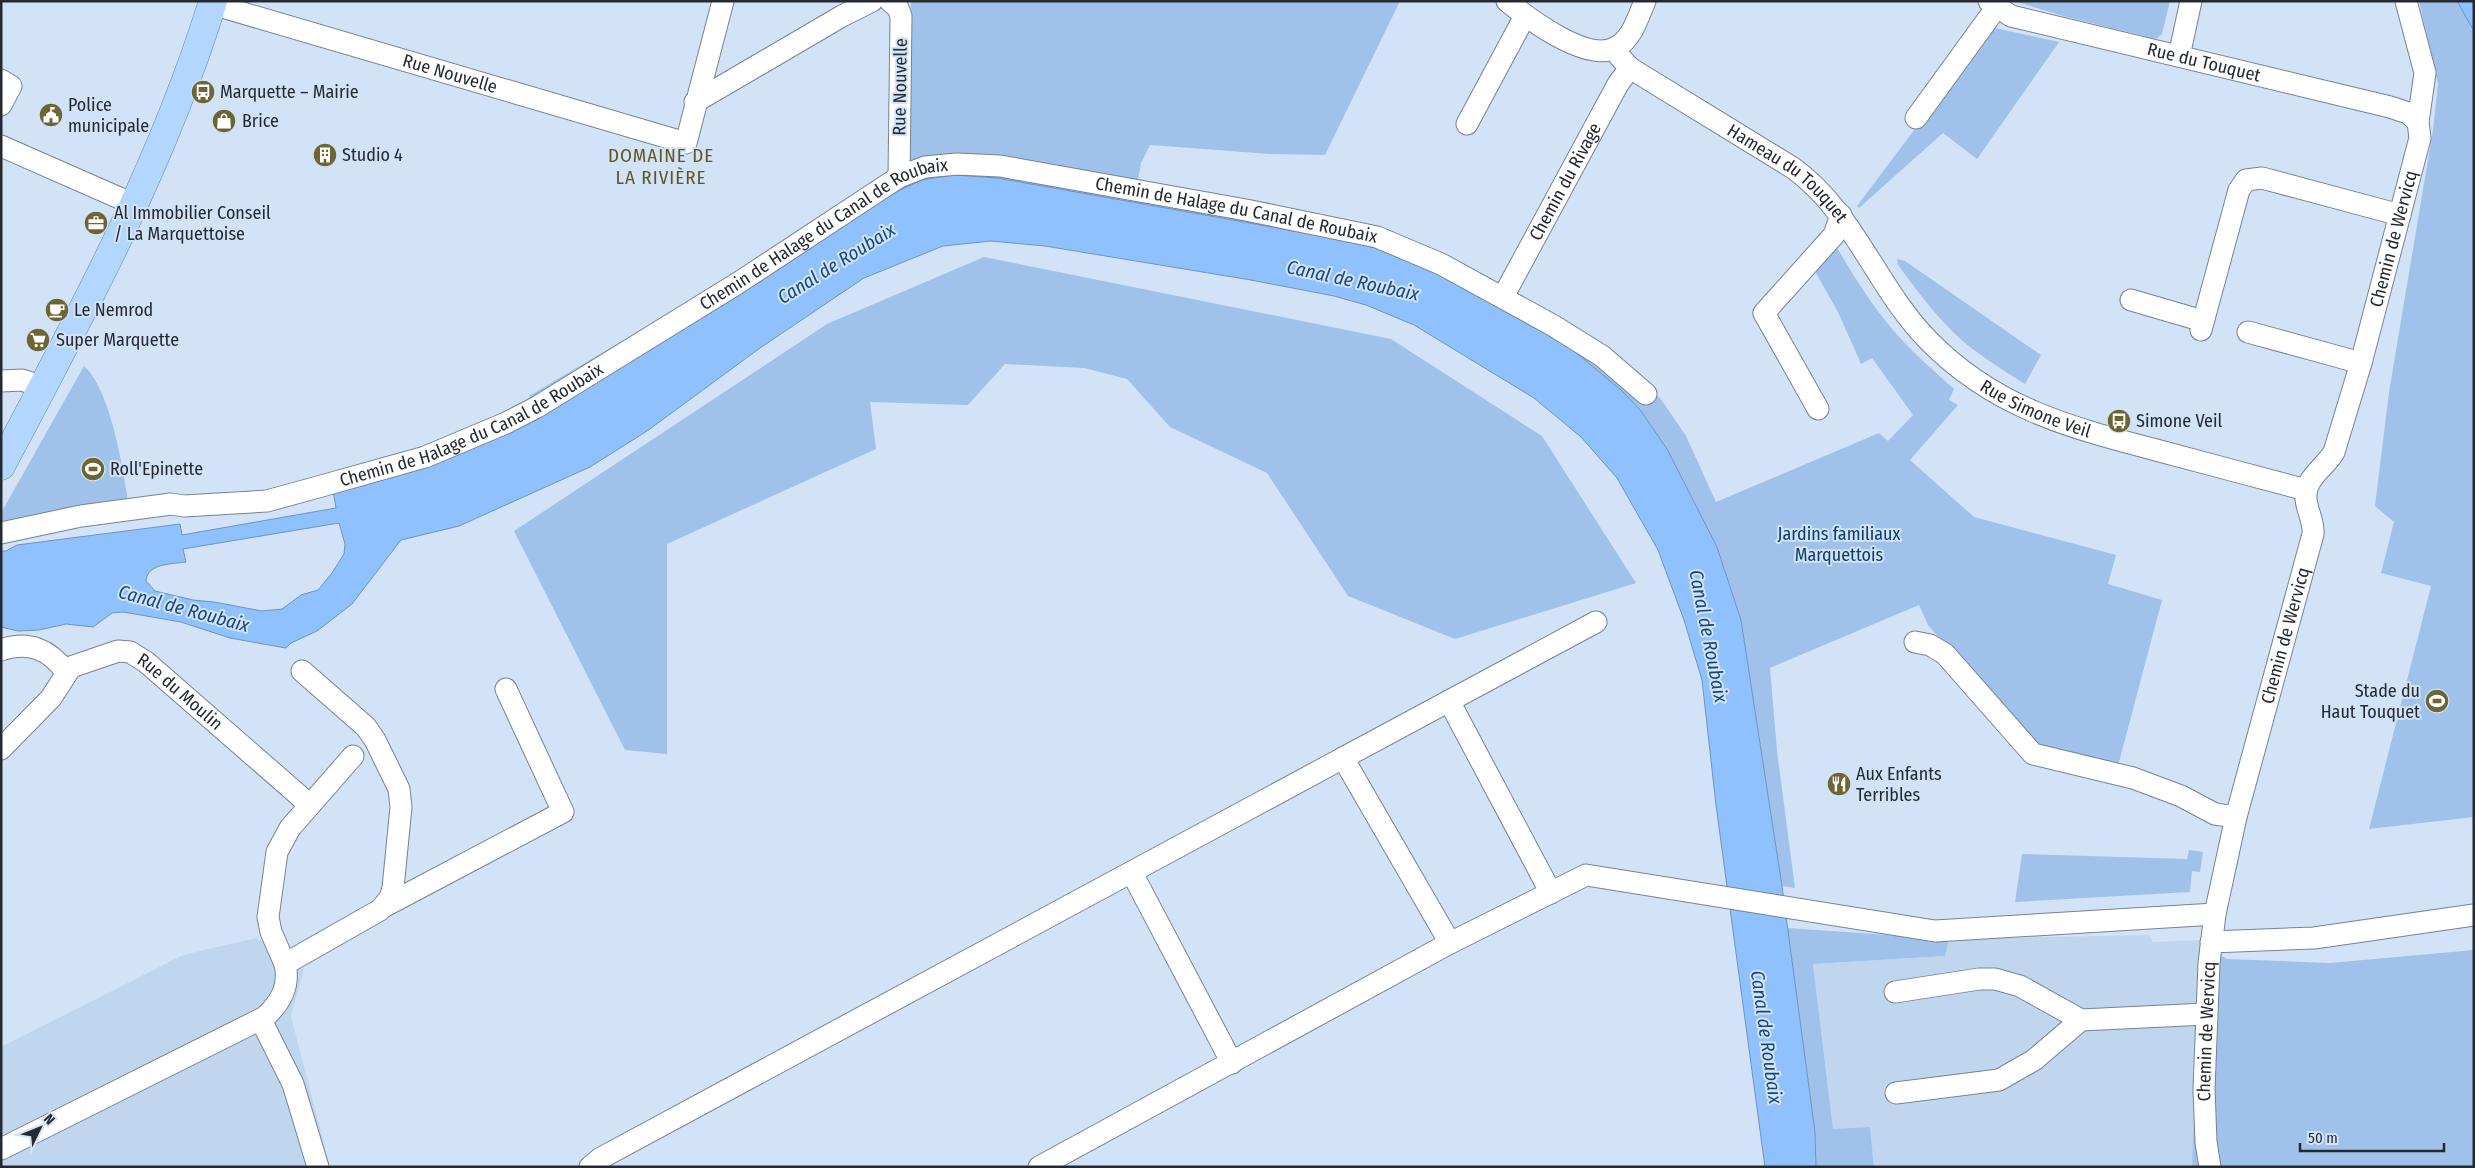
<svg xmlns="http://www.w3.org/2000/svg" width="2475" height="1168" viewBox="0 0 2475 1168" font-family="'Fira Sans Condensed',sans-serif">
	<style>
		.built { fill: #c0d6ef }
		.green { fill: #a0c2ea }
		.water { fill: #8ec1fe; stroke: #6e94c1; fill-rule: evenodd }
		.lines { fill: none; stroke-linecap: round; stroke-linejoin: round }
		.minor-casing { stroke: #748396; stroke-width: 23 }
		.major-casing { stroke: #6088b7; stroke-width: 29 }
		.minor { stroke: #fff; stroke-width: 21 }
		.major { stroke: #b3d6ff; stroke-width: 28 }
		.labels { text-anchor: middle; stroke-width: 4; stroke-linejoin: round; paint-order: stroke }
		.street-label { font-size: 18px; fill: #242a32; stroke: #d2e3f8 }
		.poi-label { font-size: 18px; fill: #242a32; stroke: #d2e3f8; text-anchor: start }
		.park-label { font-size: 18px; fill: #083e73; stroke: #d2e3f8 }
		.neighbourhood-label { font-size: 19px; letter-spacing: 1px; fill: #5e581c; stroke: #d2e3f8 }
		.water-label { font-size: 19px; font-style: italic; fill: #14477d; stroke: #d2e3f8 }
	</style>
	<rect width="100%" height="100%" fill="#d2e3f8"/>
	<!-- built -->
	<g class="built">
		<polygon points="2149,935 2153,942 2200,940 2192,1167 1874,1167 1870,1127 1833,1129 1813,964 1945,956 1949,939"/>
		<polygon points="256,938 304,969 291,1016 330,1167 1,1167 1,1047 183,955"/>
	</g>
	<!-- green -->
	<g class="green">
		<path d="M911 1H1400L1325 155 1270 154 1150 145 1141 163 1138 179 1337 223 1625 367 1660 398 1686 436 1716 502 1879 433 1888 441 1913 415 1872 358 1861 364 1838 312 1812 266 1834 243C1852 273 1870 303 1893 330 1912 352 1933 370 1954 389L1949 400 1958 405 1910 460 1974 517 2116 555 2108 584 2162 600 2118 766 2036 749 1928 625 1919 605 1770 668 1777 751 1795 888 1782 886 1741 620 1717 547 1667 449 1641 411 1622 391 1344 240 997 178 954 175 922 180 883 198 730 301 536 417 529 396 691 300 908 163Z"/>
		<polygon points="2014,1 2170,1 2162,34 2156,39 2063,16"/>
		<polygon points="2419,1 2474,1 2474,817 2369,829 2431,586 2381,573 2394,522 2375,506 2389,392 2433,130 2438,84"/>
		<polygon points="1995,28 2059,42 1977,159 1943,133 1859,208 1857,206 1987,33"/>
		<polygon points="984,257 1391,339 1542,436 1636,583 1455,639 1348,596 1267,473 1170,427 1127,379 1084,368 1005,364 968,405 870,402 876,449 667,544 667,754 625,750 514,531 827,324"/>
		<path d="M1897 259 1905 261 2041 355 2025 384C2000 368 1973 352 1952 331 1932 311 1915 288 1898 265Z"/>
		<path d="M84 366C111 390 123 469 129 506L1 530V513Z"/>
		<polygon points="2189,850 2203,852 2200,872 2192,871 2190,892 2015,902 2022,854 2187,859"/>
		<polygon points="1787,928 1949,939 1945,956 1813,964 1833,1129 1870,1127 1874,1167 1816,1167 1815,1132"/>
		<polygon points="2200,943 2227,959 2330,963 2474,950 2474,1167 2192,1167"/>
	</g>
	<!-- water -->
	<g class="water">
		<polygon points="2457,1 2474,1 2474,31"/>
		<path d="M954 175 997 178 1121 200 1344 240 1398 254 1497 304 1573 350 1622 391 1641 411 1667 449 1717 547 1741 620 1782 886 1815 1132 1816 1167H1765L1716 805 1702 680 1684 620 1658 550 1617 478 1581 437 1534 398 1414 325 1366 305 1334 296 1251 280 1045 246 991 241 943 246 864 278 760 348 647 431 590 467 459 526 401 540 352 604 317 631 291 643 286 648 230 638 181 622 123 612 112 613 93 627 66 624 39 630 18 631 1 627V551H6L17 545 180 524 182 535 336 508 333 490 660 342 730 301 883 198 922 180ZM339 523 345 544 344 554 332 573 318 590 301 595 282 609 262 611 214 602 193 600 155 591 146 581C147 563 173 564 186 562L183 549Z"/>
	</g>
	<g class="lines">
		<!-- minor casing -->
		<g class="minor-casing">
			<g id="minor">
				<polyline points="890,1 898,8 901,16 899,177"/>
				<path d="M1507 1C1529 19 1588 64 1617 47 1633 37 1638 17 1645 1"/>
				<path id="s1" d="M1989 1 2011 16 2390 107 2408 113 2418 122"/>
				<path id="s2" d="M212 4 686 143 723 1"/>
				<path id="s3" d="M1616 47 1619 56 1630 68 1793 168C1854 212 1876 287 1928 340 1993 407 2068 427 2156 450 2206 463 2256 477 2306 490"/>
				<polyline points="2179,56 2191,1"/>
				<polyline points="1,80 11,86 1,105"/>
				<polyline points="695,102 842,16 872,1"/>
				<polyline points="1916,118 1996,8"/>
				<polyline points="1467,124 1525,16"/>
				<polyline points="1,146 133,204"/>
				<path id="s4" d="M1503 297 1618 84 1630 68"/>
				<polyline points="2131,300 2203,321"/>
				<polyline points="2201,330 2239,190 2246,180 2262,178 2400,215"/>
				<polyline points="2248,332 2361,363"/>
				<polyline points="1,381 22,380 43,387"/>
				<polyline points="1818,409 1764,313 1834,235 1841,215"/>
				<path id="s5" d="M1 533 81 516 171 504 184 506 267 501 318 487 425 457 506 423 537 407 738 283 899 177 925 167 957 164 1000 166 1246 210 1377 237 1441 264 1554 326 1602 356 1646 394"/>
				<polyline points="1915,642 1930,645 1945,654 2033,754 2133,778 2181,796 2215,814 2236,817"/>
				<path d="M1 650C29 640 50 650 66 672"/>
				<polyline points="1449,701 1551,893"/>
				<path id="s6" d="M1 749 51 698 71 667 118 651 130 652 146 662 310 805"/>
				<polyline points="1343,758 1596,622"/>
				<polyline points="1132,873 1232,1063"/>
				<polyline points="385,906 563,812 506,689"/>
				<polyline points="2211,942 2314,938 2474,915"/>
				<polyline points="285,964 271,932 268,917 277,852 290,828 353,756"/>
				<polyline points="1895,992 1979,979 1995,979 2020,986 2081,1020 2206,1014"/>
				<polyline points="261,1020 293,1084 318,1167"/>
				<polyline points="1896,1093 1999,1080 2034,1060 2081,1020"/>
				<path d="M1 1149 265 1017C281 1002 290 986 285 964L380 910 390 898 393 888 401 807 399 789 375 740 366 727 302 671"/>
				<polyline points="590,1167 601,1158 1343,758 1450,943 1586,875 1935,931 2215,914"/>
				<polyline points="1039,1167 1450,943"/>
				<path id="s7" d="M2210 1167 2206 1142 2204 1089 2209 963 2215 914 2236 817 2313 534C2314 521 2307 511 2306 499 2304 478 2325 468 2334 452L2361 363 2420 138 2418 122 2425 73 2406 1"/>
			</g>
		</g>
		<!-- major casing -->
		<g class="major-casing">
			<path id="major" d="M1 466C81 315 163 164 213 1"/>
		</g>
		<!-- minor -->
		<use href="#minor" class="minor"/>
		<!-- major -->
		<use href="#major" class="major"/>
	</g>
	<!-- icons -->
	<defs>
		<g id="bus-disc" transform="scale(1.25)"><circle r="9.5" fill="#6b6633" stroke="#d2e3f8"/><path d="M-5-6H5V4H4V6H2V4H-2V6H-4V4H-5ZM-3.5-4V0h7V-4ZM-3.5 1.2v1.5H-2V1.2ZM2 1.2v1.5H3.5V1.2Z" fill="#fff"/></g>
		<g id="civic-disc" transform="scale(1.25)"><circle r="9.5" fill="#6b6633" stroke="#d2e3f8"/><path d="M-.6-6.5H3V-4.5H.6V-3L4-1V1h2V6H-6V1h2V-1L-.6-3ZM-1.2 2.5V6h2.4V2.5Z" fill="#fff"/></g>
		<g id="shop-disc" transform="scale(1.25)"><circle r="9.5" fill="#6b6633" stroke="#d2e3f8"/><path d="M-5-2.5h2.3a2.7 3.5 0 0 1 5.4 0H5L5.5 6h-11ZM-1.5-2.5h3a1.5 2.3 0 0 0-3 0Z" fill="#fff"/></g>
		<g id="building-disc" transform="scale(1.25)"><circle r="9.5" fill="#6b6633" stroke="#d2e3f8"/><path d="M-4-6H4V6H1V3H-1V6H-4ZM-2.5-4.3h1.7v1.8h-1.7ZM.8-4.3h1.7v1.8H.8ZM-2.5-1h1.7V.8h-1.7ZM.8-1h1.7V.8H.8Z" fill="#fff"/></g>
		<g id="office-disc" transform="scale(1.25)"><circle r="9.5" fill="#6b6633" stroke="#d2e3f8"/><path d="M-6-3h4V-5.5h4V-3h4V5H-6ZM-1-4.5V-3h2v-1.5ZM-6 0V1H6V0Z" fill="#fff"/></g>
		<g id="cafe-disc" transform="scale(1.25)"><circle r="9.5" fill="#6b6633" stroke="#d2e3f8"/><path d="M-5.5-4.5H6V0H3Q3 3.5 0 3.5H-2.5Q-5.5 3.5-5.5 0ZM3-3.2v2h1.7v-2ZM-6 4.5H4V6H-6Z" fill="#fff"/></g>
		<g id="supermarket-disc" transform="scale(1.25)"><circle r="9.5" fill="#6b6633" stroke="#d2e3f8"/><path d="M-6-5.5h2.5l.6 2H6L4.5 2H-2.5L-4.4-4H-6ZM-1.5 3.2a1.3 1.3 0 1 0 .1 0ZM3 3.2a1.3 1.3 0 1 0 .1 0Z" fill="#fff"/></g>
		<g id="stadium-disc" transform="scale(1.25)"><circle r="9.5" fill="#6b6633" stroke="#d2e3f8"/><path d="M0-5a6.5 5 0 1 0 0 10a6.5 5 0 1 0 0-10ZM-3.5-1.8h7v3.6h-7Z" fill="#fff"/></g>
		<g id="restaurant-disc" transform="scale(1.25)"><circle r="9.5" fill="#6b6633" stroke="#d2e3f8"/><path d="M-5-6h1v4h1v-4h1v4h1v-4h1v5L-1.5 .5V6h-2V.5L-5-1ZM5-6V6H3V1.5H1.5Q1.5-4 5-6Z" fill="#fff"/></g>
	</defs>
	<g fill-rule="evenodd">
		<use href="#bus-disc" x="203" y="92"/>
		<use href="#civic-disc" x="51" y="115"/>
		<use href="#shop-disc" x="224" y="121"/>
		<use href="#building-disc" x="325" y="155"/>
		<use href="#office-disc" x="96" y="223"/>
		<use href="#cafe-disc" x="57" y="310"/>
		<use href="#supermarket-disc" x="38" y="340"/>
		<use href="#bus-disc" x="2119" y="421"/>
		<use href="#stadium-disc" x="93" y="469"/>
		<use href="#stadium-disc" x="2437" y="701"/>
		<use href="#restaurant-disc" x="1839" y="784"/>
	</g>
	<g class="labels">
		<!-- street labels -->
		<g class="street-label">
			<text dy="6" stroke="none"><textPath href="#s1" startOffset="225">Rue du Touquet</textPath></text>
			<text dy="6" stroke="none"><textPath href="#s2" startOffset="248">Rue Nouvelle</textPath></text>
			<text transform="translate(900 87) rotate(-89)" y="6">Rue Nouvelle</text>
			<text dy="6" stroke="none"><textPath href="#s3" startOffset="216">Hameau du Touquet</textPath></text>
			<text dy="6" stroke="none"><textPath href="#s4" startOffset="131">Chemin du Rivage</textPath></text>
			<text dy="6" stroke="none"><textPath href="#s5" startOffset="1328">Chemin de Halage du Canal de Roubaix</textPath></text>
			<text dy="6" stroke="none"><textPath href="#s5" startOffset="892">Chemin de Halage du Canal de Roubaix</textPath></text>
			<text dy="6" stroke="none"><textPath href="#s7" startOffset="960">Chemin de Wervicq</textPath></text>
			<text dy="6" stroke="none"><textPath href="#s3" startOffset="566">Rue Simone Veil</textPath></text>
			<text dy="6" stroke="none"><textPath href="#s5" startOffset="488">Chemin de Halage du Canal de Roubaix</textPath></text>
			<text dy="6" stroke="none"><textPath href="#s7" startOffset="541">Chemin de Wervicq</textPath></text>
			<text dy="6" stroke="none"><textPath href="#s6" startOffset="234">Rue du Moulin</textPath></text>
			<text dy="6" stroke="none"><textPath href="#s7" startOffset="136">Chemin de Wervicq</textPath></text>
		</g>
		<!-- poi labels -->
		<g class="poi-label">
			<text x="220" y="98">Marquette – Mairie</text>
			<text x="68" y="111">Police<tspan x="68" dy="21">municipale</tspan></text>
			<text x="242" y="127">Brice</text>
			<text x="342" y="161">Studio 4</text>
			<text x="114" y="219">Al Immobilier Conseil<tspan x="114" dy="21">/ La Marquettoise</tspan></text>
			<text x="74" y="316">Le Nemrod</text>
			<text x="56" y="346">Super Marquette</text>
			<text x="2136" y="427">Simone Veil</text>
			<text x="110" y="475">Roll'Epinette</text>
			<text x="2420" y="697" text-anchor="end">Stade du<tspan x="2420" dy="21">Haut Touquet</tspan></text>
			<text x="1856" y="780">Aux Enfants<tspan x="1856" dy="21">Terribles</tspan></text>
		</g>
		<!-- park labels -->
		<g class="park-label">
			<text x="1839" y="540">Jardins familiaux<tspan x="1839" dy="21">Marquettois</tspan></text>
		</g>
		<!-- neighbourhood labels -->
		<g class="neighbourhood-label">
			<text x="661" y="162">DOMAINE DE<tspan x="661" dy="22">LA RIVIÈRE</tspan></text>
		</g>
		<!-- water labels -->
		<g class="water-label">
			<text transform="translate(836 263) rotate(-32)" y="7">Canal de Roubaix</text>
			<text transform="translate(1353 280) rotate(12)" y="7">Canal de Roubaix</text>
			<text transform="translate(184 608) rotate(15)" y="7">Canal de Roubaix</text>
			<text transform="translate(1709 636) rotate(79)" y="7">Canal de Roubaix</text>
			<text transform="translate(1767 1037) rotate(82)" y="7">Canal de Roubaix</text>
		</g>
	</g>
	<!-- border -->
	<rect width="2475" height="1168" fill="none" stroke="#242a32" stroke-width="5"/>
	<!-- north arrow -->
	<g transform="translate(40 1128) rotate(47)" stroke="#d2e3f8" stroke-width="4" paint-order="stroke">
	<path d="M0-4L9 19L0 12L-9 19Z" fill="#242a32"/>
	<text y="-8" font-size="14" font-weight="bold" text-anchor="middle" fill="#242a32">N</text>
	</g>
	<!-- scale -->
	<path d="M2300 1143v8h144v-8" fill="none" stroke="#242a32" stroke-width="2.5"/>
	<text x="2308" y="1143" font-size="15" fill="#242a32" stroke="#d2e3f8" stroke-width="4" paint-order="stroke">50 m</text>
</svg>
